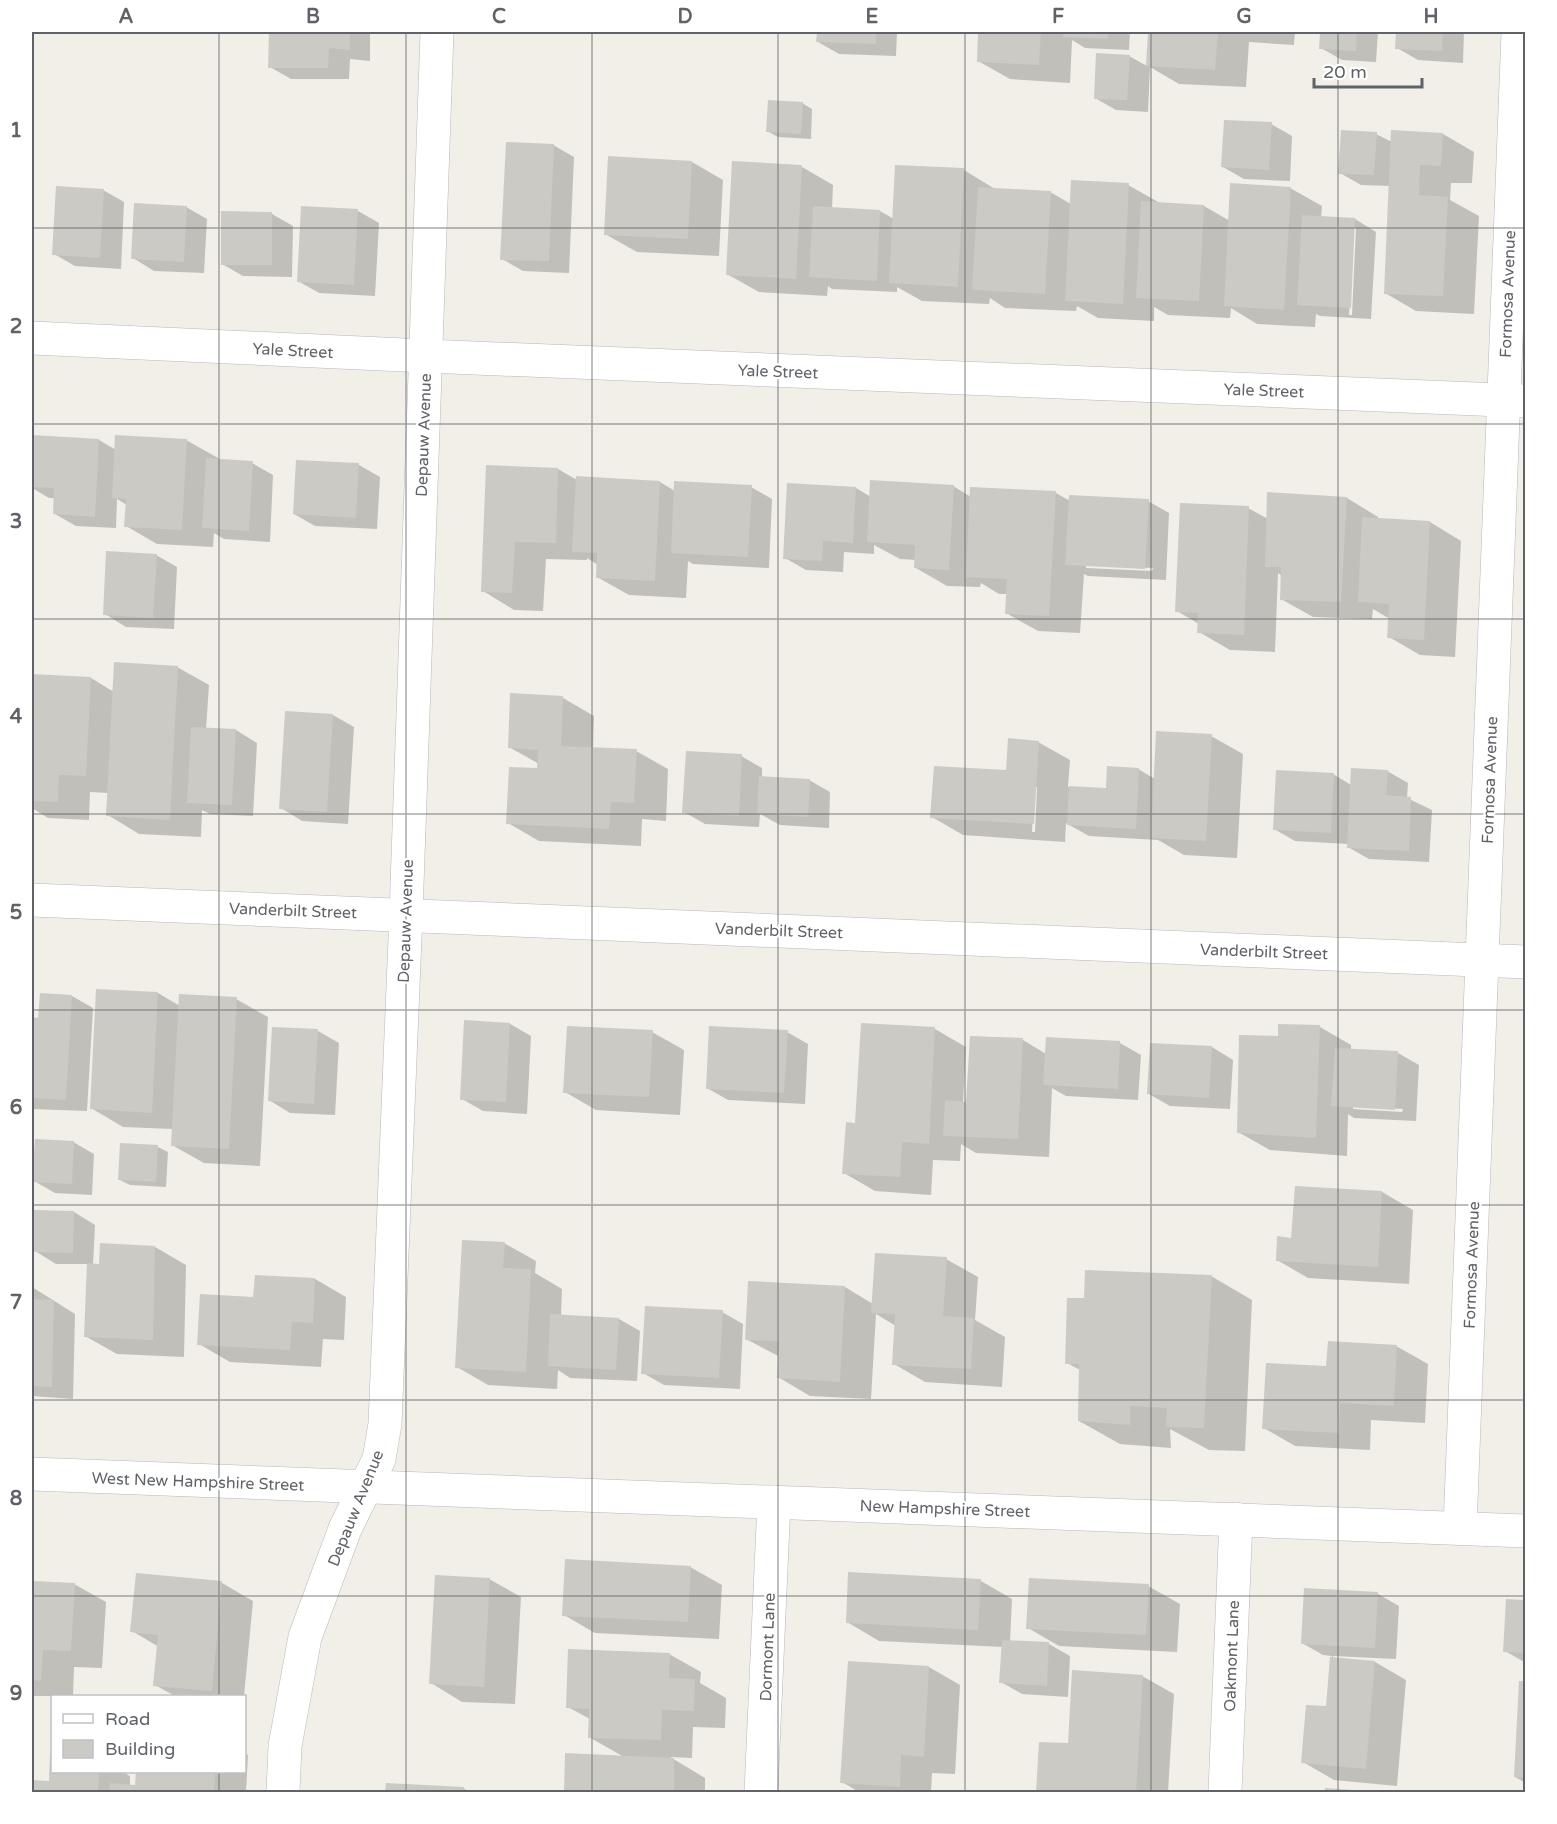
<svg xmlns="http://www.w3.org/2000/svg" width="1557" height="1824" viewBox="0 0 1557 1824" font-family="'Varela Round',sans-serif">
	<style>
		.shadow { fill: #0003; fill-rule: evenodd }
		.building { fill: #cccac5 }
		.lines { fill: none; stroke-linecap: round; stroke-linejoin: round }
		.street-casing { stroke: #b5b8bc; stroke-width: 34 }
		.street { stroke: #fff; stroke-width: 33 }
		.grid { fill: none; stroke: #5f6368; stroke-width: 1.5; stroke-opacity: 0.55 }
		.labels { text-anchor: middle; stroke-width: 4.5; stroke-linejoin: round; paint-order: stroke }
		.street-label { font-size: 16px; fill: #5f6368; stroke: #fff }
		.neatline { fill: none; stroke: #5f6368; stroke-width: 2 }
		.grid-label { font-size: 20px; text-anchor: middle; font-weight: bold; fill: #5f6368 }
	</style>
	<rect width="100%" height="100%" fill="#f1efe8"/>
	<!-- shadow -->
	<g class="shadow">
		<polygon points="271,32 370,32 370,61 350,59 349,79 291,79 270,67"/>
		<polygon points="818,32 897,32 896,56 839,54 818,42"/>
		<polygon points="980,32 1130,32 1129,50 1085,48 1072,40 1070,83 1010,79 978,61"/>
		<polygon points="1150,32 1295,32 1294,45 1249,42 1246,87 1179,84 1150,67 1148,112 1116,110 1095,98 1129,56 1147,66"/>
		<polygon points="1321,32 1378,32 1376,62 1342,60 1321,48"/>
		<polygon points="1398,32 1464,32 1463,63 1418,60 1397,48"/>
		<polygon points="802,103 812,109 811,139 778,137 767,131"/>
		<polygon points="1271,124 1292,136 1290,181 1244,179 1223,167"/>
		<polygon points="1376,134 1392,142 1443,134 1474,152 1472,183 1451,183 1450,200 1479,216 1474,314 1416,311 1385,293 1390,186 1361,185 1340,173"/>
		<polygon points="553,145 574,157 569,273 523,271 502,259"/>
		<polygon points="692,162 723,180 719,256 637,252 605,234"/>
		<path d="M897 166 964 170 995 189 1050 192 1071 204 1128 185 1160 203 1204 206 1230 221 1290 188 1322 206 1321 218 1355 219 1376 232 1371 319 1320 316 1316 314 1315 327 1257 324 1231 308 1230 318 1168 315 1154 307V321L1098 318 1077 306 1076 311 1005 308 990 298 989 304 922 301 897 287V292L832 289 828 286 827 296 759 292 727 274 802 167 833 185 832 209 880 211 894 219ZM1353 228H1356L1352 315H1349Z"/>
		<polygon points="103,190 124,202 121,269 75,266 54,254"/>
		<polygon points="186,207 207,219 204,273 154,271 133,258"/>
		<polygon points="302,208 358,211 379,223 375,296 319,293 298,281"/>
		<polygon points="222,213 272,214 293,226 292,277 243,276 222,264"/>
		<polygon points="32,437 99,440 116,450 186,440 218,458 218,460 252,463 273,475 270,542 224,539 214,533 213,547 157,544 126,526 127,505 117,499 116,528 76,526 55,514 55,498 49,498 32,488"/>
		<polygon points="359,465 380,477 377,529 315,526 294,514"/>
		<polygon points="488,467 558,469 577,480 660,482 675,491 751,487 772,499 769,568 693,564 688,561 686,598 629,595 597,577 598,565 587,558 587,560 546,559 543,611 514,610 483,591"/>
		<path d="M953 486 971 497 1056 493 1070 501H1148L1169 513 1166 580 1088 576 1084 574 1080 633 1038 631 1006 613 1007 594H999L981 583 980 587 947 586 916 568V560L900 559 874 545V554L844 552 843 572 806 570 785 558 856 488 871 497ZM1086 565 1153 568 1152 571 1086 568Z"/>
		<polygon points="1347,498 1378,517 1378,520 1430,522 1461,541 1455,657 1420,655 1389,637 1390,619 1373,609 1372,619 1313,617 1281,599 1282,576 1278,573 1275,652 1230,650 1199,632 1199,624 1177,611 1248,508 1268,519"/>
		<polygon points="156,555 177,567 174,629 126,627 105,614"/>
		<polygon points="177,667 209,685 206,729 236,730 257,743 253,816 210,814 202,810 201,837 139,834 108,815 109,793 90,792 89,820 48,818 32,808 32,675 91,678 114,692"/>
		<polygon points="563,698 594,716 593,749 636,751 668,769 666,821 642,819 641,846 539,841 508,823 538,770 539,764 509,747"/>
		<polygon points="333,715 354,727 348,824 302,821 281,808"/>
		<path d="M1211 736 1243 754 1237 858 1184 855 1158 840 1089 836 1066 823 1065 842 963 835 932 817 1008 772 1038 742 1070 760 1068 787 1107 789 1138 769 1155 779ZM1034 787H1037L1035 832H1032Z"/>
		<polygon points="741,756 762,768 762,778 809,780 830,792 829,828 780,825 760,814 759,827 705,824 684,812"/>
		<polygon points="1387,771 1408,783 1407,798 1432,810 1429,862 1369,859 1348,847 1348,844 1295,841 1274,829 1333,774 1351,785"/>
		<polygon points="158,993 180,1006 236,999 268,1017 260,1166 204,1163 172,1145 173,1129 123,1127 91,1108"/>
		<polygon points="72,996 93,1008 87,1111 32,1109 32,1019 40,1019"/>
		<polygon points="466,1022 510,1024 531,1036 527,1114 483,1111 462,1099"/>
		<path d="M1280 1026 1320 1027 1351 1045V1051L1398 1053 1419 1065 1416 1121 1354 1118 1348 1114 1347 1156 1270 1150 1238 1132 1280 1037ZM1353 1106 1403 1109 1402 1112 1353 1109Z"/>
		<polygon points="935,1029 966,1047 963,1103 968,1103 1023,1040 1046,1054 1120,1043 1141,1055 1138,1100 1066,1096 1052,1088 1049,1157 976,1153 961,1144 960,1161 933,1160 931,1195 875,1191 844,1173 856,1124"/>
		<polygon points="318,1031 339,1043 335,1115 290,1113 269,1100"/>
		<polygon points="652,1032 684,1050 680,1115 596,1110 565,1092"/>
		<polygon points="787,1032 808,1044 805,1104 728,1100 707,1088"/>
		<polygon points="1212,1047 1233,1060 1230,1109 1170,1106 1149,1094"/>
		<polygon points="73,1142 94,1154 92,1195 55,1193 34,1181"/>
		<polygon points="158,1147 168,1152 166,1187 130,1185 120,1180"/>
		<polygon points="1382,1192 1413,1210 1409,1284 1308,1278 1277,1260 1293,1239"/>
		<polygon points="74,1212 95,1225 93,1265 100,1266 155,1247 186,1265 184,1357 117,1354 85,1336 88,1264 56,1264 35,1251"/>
		<polygon points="504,1243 536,1261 535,1273 562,1289 561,1316 619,1319 640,1331 637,1381 570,1378 558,1370 557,1389 488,1385 457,1367"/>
		<polygon points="946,1259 978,1277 975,1320 1005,1337 1002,1387 925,1382 894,1364 896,1326 876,1314 871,1399 810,1396 778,1377 780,1357 746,1339 749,1282 845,1287 873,1304"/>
		<polygon points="1211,1276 1252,1300 1245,1451 1209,1450 1170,1429 1171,1448 1120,1444 1079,1421 1080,1370 1067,1363 1085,1299"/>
		<polygon points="315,1279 346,1297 344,1340 323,1339 321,1367 230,1362 199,1344 255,1299"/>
		<polygon points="32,1287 75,1314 73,1399 32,1396"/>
		<polygon points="722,1312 743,1324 740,1389 664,1385 643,1373"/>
		<polygon points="1396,1346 1428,1364 1425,1423 1371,1420 1370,1450 1295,1446 1264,1428 1328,1368"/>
		<polygon points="690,1567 722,1585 719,1639 595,1633 564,1615"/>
		<polygon points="489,1579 521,1597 515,1704 462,1702 431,1683"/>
		<polygon points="981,1581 1012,1599 1010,1642 1049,1644 1070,1656 1068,1697 1022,1694 1001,1682 1003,1647 879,1641 847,1622"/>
		<polygon points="32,1582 74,1584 106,1602 102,1668 74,1667 73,1696 32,1696"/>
		<polygon points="222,1583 253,1601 244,1696 175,1696 155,1685 159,1647 132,1631"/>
		<polygon points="1148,1586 1180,1604 1177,1652 1059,1646 1028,1628"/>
		<polygon points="1378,1594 1399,1606 1396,1659 1333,1656 1333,1659 1375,1662 1406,1680 1397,1786 1334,1780 1303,1762 1328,1708 1332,1656 1323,1655 1302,1643"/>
		<polygon points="1526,1601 1526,1663 1505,1651"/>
		<polygon points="669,1654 701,1672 700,1683 726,1698 725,1728 693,1727 692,1758 670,1757 705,1778 705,1792 565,1792 567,1754 624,1757 589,1737 590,1719 568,1707"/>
		<polygon points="929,1667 960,1685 955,1774 932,1773 931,1792 859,1792 842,1782"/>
		<polygon points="1142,1676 1174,1694 1168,1792 1038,1792 1069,1745"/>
		<polygon points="1526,1682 1526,1783 1515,1777"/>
		<polygon points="244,1753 248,1755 246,1792 32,1792 32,1781 50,1782 52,1755 52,1772 123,1772 130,1776 130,1786 137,1787 138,1772 244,1772"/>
		<polygon points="387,1784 463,1788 470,1792 387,1792"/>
		<polygon points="1327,1790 1374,1792 1326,1792"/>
	</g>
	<!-- building -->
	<g class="building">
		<polygon points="269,32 350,32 350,50 329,48 328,68 268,68"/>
		<polygon points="817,32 876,32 876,44 816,42"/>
		<polygon points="978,32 1041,32 1039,65 977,62"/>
		<polygon points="1063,32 1108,32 1108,39 1063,37"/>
		<polygon points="1148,32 1218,32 1215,70 1146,66"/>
		<polygon points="1320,32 1357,32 1356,51 1319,49"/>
		<polygon points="1396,32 1443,32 1442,51 1395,49"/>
		<polygon points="1096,53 1130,55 1127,100 1094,99"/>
		<polygon points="768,100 803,102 801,134 766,132"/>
		<polygon points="1224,120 1272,122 1269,170 1221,167"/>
		<polygon points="1341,130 1377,132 1374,175 1338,174"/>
		<polygon points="1391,130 1443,133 1441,166 1420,165 1419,195 1448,197 1443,296 1384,294"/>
		<polygon points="506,142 554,144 549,261 500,260"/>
		<polygon points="608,156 692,161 688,239 604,235"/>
		<polygon points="732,161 802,165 796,279 726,275"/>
		<polygon points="895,165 964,168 958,287 889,283"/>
		<polygon points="1071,180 1129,183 1123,304 1065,301"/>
		<polygon points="1230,183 1291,187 1284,310 1224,306"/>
		<polygon points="56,186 104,189 100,258 52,255"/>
		<polygon points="978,187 1051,191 1045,294 972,290"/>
		<polygon points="1141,201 1204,205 1199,301 1136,298"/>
		<polygon points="134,203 187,206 184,262 131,259"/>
		<polygon points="301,206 358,209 354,285 297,282"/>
		<polygon points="813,206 880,210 877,281 809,277"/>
		<polygon points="221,211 272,212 272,265 221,265"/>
		<polygon points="1302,215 1355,218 1351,308 1297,305"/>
		<polygon points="32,435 99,439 95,517 53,514 54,488 32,487"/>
		<polygon points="115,435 187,439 182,530 124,527 126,499 112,498"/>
		<polygon points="206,458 253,461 249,531 202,528"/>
		<polygon points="296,460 359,463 356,518 293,514"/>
		<polygon points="486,465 558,468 556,543 515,542 512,593 481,592"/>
		<polygon points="576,476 660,481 655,581 596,578 597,553 572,552"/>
		<polygon points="870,480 954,485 949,570 914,568 915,545 867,542"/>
		<polygon points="674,481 752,485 748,557 671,553"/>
		<polygon points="787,483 856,487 853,543 823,541 822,561 783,559"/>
		<polygon points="970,487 1056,491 1049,616 1005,614 1007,579 966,577"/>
		<polygon points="1267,492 1347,497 1341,602 1280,600 1281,567 1265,567"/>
		<polygon points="1069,495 1149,499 1145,569 1065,565"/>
		<polygon points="1180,503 1249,506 1244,635 1197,633 1198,613 1175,612"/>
		<polygon points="1362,517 1430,521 1424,640 1387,638 1389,604 1358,602"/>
		<polygon points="106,551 157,554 153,618 103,615"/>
		<polygon points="114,662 178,666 170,820 106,816"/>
		<polygon points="32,674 91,677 86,776 59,775 58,802 32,801"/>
		<polygon points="510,693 563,696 561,746 637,749 634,803 611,802 609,829 506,824 509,767 537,768 538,750 508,748"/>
		<polygon points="285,711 333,714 327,812 279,809"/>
		<polygon points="191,727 236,729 232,805 187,803"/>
		<polygon points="1156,731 1212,734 1206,841 1151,838"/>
		<polygon points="1008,738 1039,741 1034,824 930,818 934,766 1006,770"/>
		<polygon points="686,751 742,754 739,816 682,813"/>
		<polygon points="1107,766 1139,768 1136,829 1067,825 1069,786 1106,788"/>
		<polygon points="1351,768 1388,770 1386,795 1411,797 1409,851 1347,848"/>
		<polygon points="1276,770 1334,773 1331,833 1273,830"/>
		<polygon points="759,776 810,779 808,817 757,814"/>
		<polygon points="96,989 158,992 152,1113 90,1109"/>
		<polygon points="40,993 72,995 66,1100 32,1098 32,1017 38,1018"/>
		<polygon points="179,994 237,997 229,1149 171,1146"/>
		<polygon points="464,1020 510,1023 506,1102 460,1100"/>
		<polygon points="861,1023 935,1027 929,1144 902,1142 900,1177 842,1174 846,1122 855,1123"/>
		<polygon points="1278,1024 1320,1025 1316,1138 1237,1133 1239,1035 1278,1036"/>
		<polygon points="567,1026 653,1030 649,1097 563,1093"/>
		<polygon points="709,1026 788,1030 784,1093 706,1089"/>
		<polygon points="272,1027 318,1029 314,1104 268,1101"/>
		<polygon points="970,1036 1023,1038 1018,1139 943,1136 945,1100 966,1102"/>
		<polygon points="1046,1037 1120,1041 1118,1089 1043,1085"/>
		<polygon points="1150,1043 1212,1046 1209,1098 1147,1094"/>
		<polygon points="1335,1048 1398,1051 1395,1110 1331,1106"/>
		<polygon points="35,1139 74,1141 72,1184 32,1182"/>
		<polygon points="120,1143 158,1145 156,1182 118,1180"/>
		<polygon points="1295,1186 1382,1191 1378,1267 1276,1261 1277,1236 1291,1238"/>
		<polygon points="33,1210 74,1211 73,1253 33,1252"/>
		<polygon points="462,1240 505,1242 503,1268 531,1269 526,1372 455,1368"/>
		<polygon points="100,1243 155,1246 153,1340 84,1337 87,1263 99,1264"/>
		<polygon points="875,1253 947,1257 943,1316 974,1318 971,1369 892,1365 895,1314 871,1313"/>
		<polygon points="1085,1270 1212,1275 1204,1428 1166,1427 1167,1408 1130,1406 1130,1425 1078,1421 1079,1364 1065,1364 1067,1298 1084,1298"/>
		<polygon points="255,1275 315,1278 313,1323 292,1322 290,1350 197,1345 200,1294 253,1297"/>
		<polygon points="748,1281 845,1286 840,1382 777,1378 779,1341 745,1340"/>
		<polygon points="32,1299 54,1300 52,1387 32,1386"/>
		<polygon points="645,1306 723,1310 719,1378 641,1374"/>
		<polygon points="550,1314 619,1318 616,1370 548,1366"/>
		<polygon points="1328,1341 1397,1345 1394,1406 1340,1403 1339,1433 1262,1429 1266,1363 1326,1366"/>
		<polygon points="565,1559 691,1566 688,1622 562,1616"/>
		<polygon points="848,1572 981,1579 978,1630 846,1623"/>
		<polygon points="136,1573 222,1581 212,1691 153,1686 158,1635 130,1632"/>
		<polygon points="435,1575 490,1578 484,1687 429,1684"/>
		<polygon points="1029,1578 1149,1584 1146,1635 1026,1629"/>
		<polygon points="32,1581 75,1583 71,1651 43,1650 41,1681 32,1680"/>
		<polygon points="1304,1588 1378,1592 1375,1648 1301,1644"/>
		<polygon points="1506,1599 1526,1600 1526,1653 1503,1652"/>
		<polygon points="1002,1640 1049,1642 1047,1686 999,1683"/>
		<polygon points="568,1649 670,1653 669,1678 695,1679 694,1711 662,1710 661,1740 588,1738 589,1709 566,1708"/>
		<polygon points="1330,1657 1375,1661 1366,1769 1301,1763 1306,1705 1326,1706"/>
		<polygon points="848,1661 929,1666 924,1757 901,1755 900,1787 840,1783"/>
		<polygon points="1072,1670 1143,1675 1136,1792 1036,1792 1039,1742 1068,1743"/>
		<polygon points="1519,1681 1526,1681 1526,1778 1514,1777"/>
		<polygon points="565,1753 674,1758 674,1792 564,1792"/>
		<polygon points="50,1754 52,1754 52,1772 99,1772 98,1792 32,1792 32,1780 49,1781"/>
		<polygon points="136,1772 215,1772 214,1792 109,1792 110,1783 135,1785"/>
		<polygon points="386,1783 464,1787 463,1792 385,1792"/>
		<polygon points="1325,1788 1368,1791 1368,1792 1325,1792"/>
	</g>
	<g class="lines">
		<!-- street casing -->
		<g class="street-casing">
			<g id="street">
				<polyline points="32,338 426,356 1526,401"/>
				<polyline points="32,900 1526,962"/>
				<polyline points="32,1474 1526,1531"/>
				<polyline points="1460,1528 1518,32"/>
				<polyline points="283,1792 285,1746 305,1637 345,1529 379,1459 385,1424 406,914 437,32"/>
				<polyline points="761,1792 774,1502"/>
				<polyline points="1225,1792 1236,1519"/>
			</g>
		</g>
		<!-- street -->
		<use href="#street" class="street"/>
	</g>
	<!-- grid -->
	<path class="grid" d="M219 32V1696M406 32V1792M592 32V1792M778 32V1792M965 32V1792M1151 32V1792M1338 32V1792M32 228H1526M32 424H1526M32 619H1526M32 814H1526M32 1010H1526M32 1205H1526M32 1400H1526M32 1596H1526M219 1772V1792"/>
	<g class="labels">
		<!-- street labels -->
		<g class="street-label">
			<text transform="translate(1507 294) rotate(-88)" y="6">Formosa Avenue</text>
			<text transform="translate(293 350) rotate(3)" y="6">Yale Street</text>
			<text transform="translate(778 371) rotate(2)" y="6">Yale Street</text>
			<text transform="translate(1264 390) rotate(2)" y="6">Yale Street</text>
			<text transform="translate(423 435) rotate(-88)" y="6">Depauw Avenue</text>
			<text transform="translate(1489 780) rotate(-88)" y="6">Formosa Avenue</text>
			<text transform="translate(293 910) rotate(2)" y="6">Vanderbilt Street</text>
			<text transform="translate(405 921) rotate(-88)" y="6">Depauw Avenue</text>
			<text transform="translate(779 930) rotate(2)" y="6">Vanderbilt Street</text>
			<text transform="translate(1264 951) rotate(2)" y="6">Vanderbilt Street</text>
			<text transform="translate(1471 1265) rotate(-88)" y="6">Formosa Avenue</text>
			<text transform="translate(198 1481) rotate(2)" y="6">West New Hampshire Street</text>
			<text transform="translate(355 1508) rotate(-68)" y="6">Depauw Avenue</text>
			<text transform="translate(945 1508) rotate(2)" y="6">New Hampshire Street</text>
			<text transform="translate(767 1647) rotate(-88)" y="6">Dormont Lane</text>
			<text transform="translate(1231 1656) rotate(-88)" y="6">Oakmont Lane</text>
		</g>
	</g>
	<!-- border -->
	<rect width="1557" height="1824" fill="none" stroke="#ffffff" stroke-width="66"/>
	<!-- legend -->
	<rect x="51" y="1695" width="195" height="78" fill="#ffffff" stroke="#bfc1c3" stroke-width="1.5"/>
	<rect x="63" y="1714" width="30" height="9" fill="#ffffff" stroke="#bfc1c3" stroke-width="1.5"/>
	<text x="105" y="1725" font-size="18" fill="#5f6368">Road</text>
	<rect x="63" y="1740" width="30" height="18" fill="#cccac5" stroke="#bfc1c3" stroke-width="1.5"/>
	<text x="105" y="1755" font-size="18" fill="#5f6368">Building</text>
	<!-- scale -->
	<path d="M1314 78v9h108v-9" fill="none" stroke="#5f6368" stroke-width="3"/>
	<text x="1323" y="78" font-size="18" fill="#5f6368" stroke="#ffffff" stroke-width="4.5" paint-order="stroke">20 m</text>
	<rect x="33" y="33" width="1491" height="1758" class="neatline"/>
	<g class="grid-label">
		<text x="126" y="23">A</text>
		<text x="313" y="23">B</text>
		<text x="499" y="23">C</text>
		<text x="685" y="23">D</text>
		<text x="872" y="23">E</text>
		<text x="1058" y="23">F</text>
		<text x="1244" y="23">G</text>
		<text x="1431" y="23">H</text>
		<text x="16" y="137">1</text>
		<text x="16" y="333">2</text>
		<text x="16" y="528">3</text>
		<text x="16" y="723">4</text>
		<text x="16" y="919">5</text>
		<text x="16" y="1114">6</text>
		<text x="16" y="1309">7</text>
		<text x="16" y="1505">8</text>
		<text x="16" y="1700">9</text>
	</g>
</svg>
